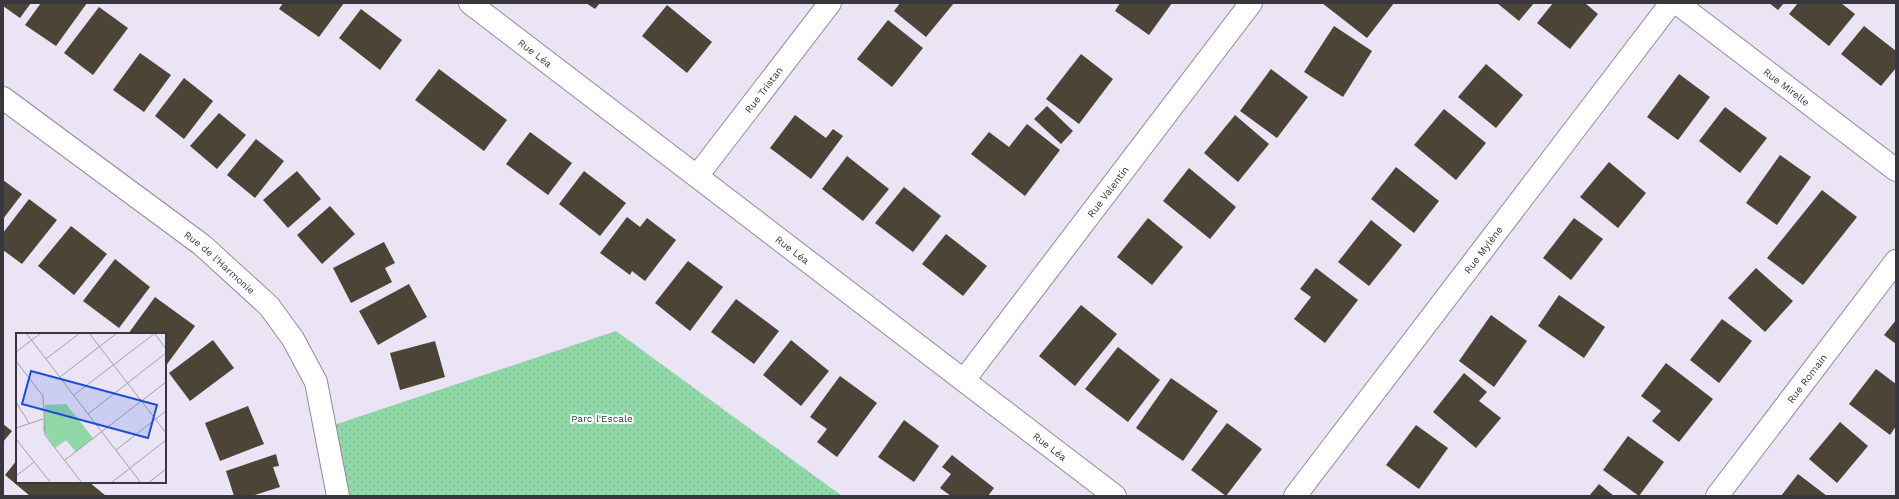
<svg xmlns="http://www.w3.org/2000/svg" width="1899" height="499" viewBox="0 0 1899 499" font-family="'Work Sans',sans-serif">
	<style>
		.park { fill: url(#park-dots) }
		.building { fill: #4d4438 }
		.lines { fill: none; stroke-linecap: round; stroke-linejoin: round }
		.minor-casing { stroke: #908b9a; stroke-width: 24 }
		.minor { stroke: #fff; stroke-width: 22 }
		.labels { text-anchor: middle; stroke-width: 4; stroke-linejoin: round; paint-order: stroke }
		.street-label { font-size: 10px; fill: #39373e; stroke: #fff }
		.park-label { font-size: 10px; fill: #183e26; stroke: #fff }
		.inset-road { fill: none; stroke: #a39fac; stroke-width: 1 }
		.view { fill: #1d4ed8; fill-opacity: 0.15; stroke: #1d4ed8; stroke-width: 2 }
		.inset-edge { fill: none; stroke: #39373e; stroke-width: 2 }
	</style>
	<defs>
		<pattern id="park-dots" width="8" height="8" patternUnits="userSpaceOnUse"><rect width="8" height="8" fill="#90d8a7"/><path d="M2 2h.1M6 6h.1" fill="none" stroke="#7dba91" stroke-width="1.8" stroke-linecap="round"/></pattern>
	</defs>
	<rect width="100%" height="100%" fill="#eae4f5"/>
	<!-- park -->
	<polygon class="park" points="616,331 842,496 338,496 325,428"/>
	<!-- building -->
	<g class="building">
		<polygon points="3,3 31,3 20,18 3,6"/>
		<polygon points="41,3 87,3 56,46 25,25"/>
		<polygon points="283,3 344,3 319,37 279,9"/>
		<polygon points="586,3 600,3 595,9"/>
		<polygon points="900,3 954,3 926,37 894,11"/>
		<polygon points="1120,3 1172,3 1149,35 1115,11"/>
		<polygon points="1322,3 1394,3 1367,38"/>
		<polygon points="1497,3 1534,3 1519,21"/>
		<polygon points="1553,3 1585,3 1598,14 1570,49 1537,23"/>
		<polygon points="1769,3 1784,3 1778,10"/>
		<polygon points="1798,3 1841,3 1855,14 1829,46 1789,14"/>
		<polygon points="667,5 712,42 687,73 642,36"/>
		<polygon points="99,7 128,28 93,75 64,53"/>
		<polygon points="361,9 402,40 380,70 339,38"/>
		<polygon points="888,20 923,48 892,87 857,59"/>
		<polygon points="1334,26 1372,51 1343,97 1304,72"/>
		<polygon points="1864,26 1896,51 1896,68 1881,86 1841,54"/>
		<polygon points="140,53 171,75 144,112 113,90"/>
		<polygon points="1081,54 1113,79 1079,124 1046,99"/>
		<polygon points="1486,64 1523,95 1496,128 1458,97"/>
		<polygon points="439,69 507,120 484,151 415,100"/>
		<polygon points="1271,69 1308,97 1277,138 1240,111"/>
		<polygon points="1679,74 1710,97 1678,140 1647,117"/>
		<polygon points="184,78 213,101 184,139 155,116"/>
		<polygon points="1047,106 1073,131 1061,144 1034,119"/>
		<polygon points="1725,107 1767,138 1740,173 1699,141"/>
		<polygon points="1444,109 1486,143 1456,180 1414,145"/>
		<polygon points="219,113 246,135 217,169 190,146"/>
		<polygon points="795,115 826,138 833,129 843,136 811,179 770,148"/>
		<polygon points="1235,115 1269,144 1238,182 1204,153"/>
		<polygon points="1027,124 1060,150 1025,196 971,154 989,132 1009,147"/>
		<polygon points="530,132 572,163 548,195 506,164"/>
		<polygon points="256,139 284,161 255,198 227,175"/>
		<polygon points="1780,155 1811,177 1777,225 1746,203"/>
		<polygon points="847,156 889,189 863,221 822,189"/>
		<polygon points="1609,162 1646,193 1618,228 1580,197"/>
		<polygon points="1396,167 1439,201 1414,233 1371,199"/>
		<polygon points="1189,168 1236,207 1210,239 1163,201"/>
		<polygon points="297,171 321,199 288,228 263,200"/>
		<polygon points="584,171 626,203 600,236 559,204"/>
		<polygon points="3,180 22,194 3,219"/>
		<polygon points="904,187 941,216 913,252 875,223"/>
		<polygon points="1822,190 1857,217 1803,285 1767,258"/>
		<polygon points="29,199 57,220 22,264 3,250 3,233"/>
		<polygon points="330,206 355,234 322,264 297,235"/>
		<polygon points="627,217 640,227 647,218 676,240 645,281 632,271 630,275 600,253"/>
		<polygon points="1148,218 1183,247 1152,285 1117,257"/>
		<polygon points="1574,218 1603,239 1571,280 1543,258"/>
		<polygon points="1371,220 1402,245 1369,286 1338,262"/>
		<polygon points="71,226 107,254 74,295 38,266"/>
		<polygon points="946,234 987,266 963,296 922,264"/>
		<polygon points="384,242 395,263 385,268 392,282 351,303 333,268"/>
		<polygon points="115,259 150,287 119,328 83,301"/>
		<polygon points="688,261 723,287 690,331 655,303"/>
		<polygon points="1316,268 1358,300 1325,343 1294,319 1311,297 1300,289"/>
		<polygon points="1756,268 1793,301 1765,332 1728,298"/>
		<polygon points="409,284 427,317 378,345 359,311"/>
		<polygon points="1559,295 1605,327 1584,358 1538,326"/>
		<polygon points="155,297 195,326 165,367 165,334 128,334"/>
		<polygon points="736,299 779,331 754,364 711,332"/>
		<polygon points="1081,305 1117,334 1075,386 1039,356"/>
		<polygon points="1491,315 1527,341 1494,387 1459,361"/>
		<polygon points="1722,319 1752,341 1719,383 1690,360"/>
		<polygon points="1896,320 1896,344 1884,335"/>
		<polygon points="213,340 234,368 190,401 169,373"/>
		<polygon points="791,340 829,371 801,406 763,375"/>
		<polygon points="435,341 445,377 400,390 390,353"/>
		<polygon points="1118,347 1160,380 1128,422 1085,389"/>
		<polygon points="1666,363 1713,399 1679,442 1652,421 1661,411 1641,396"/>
		<polygon points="1876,369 1896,384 1896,426 1890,435 1849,404"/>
		<polygon points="1464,373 1487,392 1479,401 1501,418 1476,448 1433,412"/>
		<polygon points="840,376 877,403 837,457 817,442 827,429 810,417"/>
		<polygon points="1171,378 1218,411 1183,461 1136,428"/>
		<polygon points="248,406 264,444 220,461 205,423"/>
		<polygon points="904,420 939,446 914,482 878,457"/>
		<polygon points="1840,422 1868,446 1837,483 1809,459"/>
		<polygon points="1227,423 1262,449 1226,496 1191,470"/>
		<polygon points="3,424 12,431 3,442"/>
		<polygon points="1416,425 1448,448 1419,489 1386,465"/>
		<polygon points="1628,436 1664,462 1639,496 1603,470"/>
		<polygon points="276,454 279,466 273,467 280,487 252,496 234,496 226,471"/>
		<polygon points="952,455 994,488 988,496 951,496 940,488 951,474 942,467"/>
		<polygon points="17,460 17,482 89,482 106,496 30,496 5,475"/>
		<polygon points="1798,474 1827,496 1781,496"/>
		<polygon points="1599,484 1614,496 1589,496"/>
	</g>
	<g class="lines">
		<!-- minor casing -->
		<g class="minor-casing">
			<g id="minor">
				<path id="s1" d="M470 3 1115 496"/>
				<path id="s2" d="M1677 3 1896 170"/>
				<path id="s3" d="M3 98 202 245 269 306 293 339 316 382 338 496"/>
				<path id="s4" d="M697 176 830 3"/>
				<path id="s5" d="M964 380 1251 3"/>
				<path id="s6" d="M1295 496 1671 3"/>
				<path id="s7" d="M1717 496 1896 261"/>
			</g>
		</g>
		<!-- minor -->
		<use href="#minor" class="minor"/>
	</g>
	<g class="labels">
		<!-- street labels -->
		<g class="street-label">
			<text dy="4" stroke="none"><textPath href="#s1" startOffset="82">Rue Léa</textPath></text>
			<text dy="4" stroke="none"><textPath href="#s2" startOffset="138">Rue Mirelle</textPath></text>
			<text dy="4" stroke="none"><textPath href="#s4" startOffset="109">Rue Tristan</textPath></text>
			<text dy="4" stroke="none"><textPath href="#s5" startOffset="237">Rue Valentin</textPath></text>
			<text dy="4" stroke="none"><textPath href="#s1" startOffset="406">Rue Léa</textPath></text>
			<text dy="4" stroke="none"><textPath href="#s6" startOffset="310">Rue Mylène</textPath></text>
			<text dy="4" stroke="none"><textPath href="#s3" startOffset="272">Rue de l'Harmonie</textPath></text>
			<text dy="4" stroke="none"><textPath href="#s7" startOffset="148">Rue Romain</textPath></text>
			<text dy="4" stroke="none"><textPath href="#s1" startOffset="730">Rue Léa</textPath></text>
		</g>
		<!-- park labels -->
		<g class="park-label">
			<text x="602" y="422">Parc l'Escale</text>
		</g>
	</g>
	<!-- overview -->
	<g transform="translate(16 333)">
		<rect width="150" height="150" fill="#eae4f5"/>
		<path d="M50 71 77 105 60 119 50 107 39 115 27 97 29 72Z" fill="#90d8a7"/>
		<path class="inset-road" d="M10 0 125 150M73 0 150 100M139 1 150 16M0 19 25 0M30 26 64 0M0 28 27 63 29 102 66 150M44 44 101 0M58 62 138 1M0 69 13 90M72 81 150 20M0 95 27 86M0 106 35 150M100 117 150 78M49 127 150 49M0 143 18 129M95 150 150 107M132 150 150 136"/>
		<path class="view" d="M15 38 141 72 132 105 6 71Z"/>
		<rect width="150" height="150" class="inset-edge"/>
	</g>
	<!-- border -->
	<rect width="1899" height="499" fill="none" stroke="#39373e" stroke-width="8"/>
</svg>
